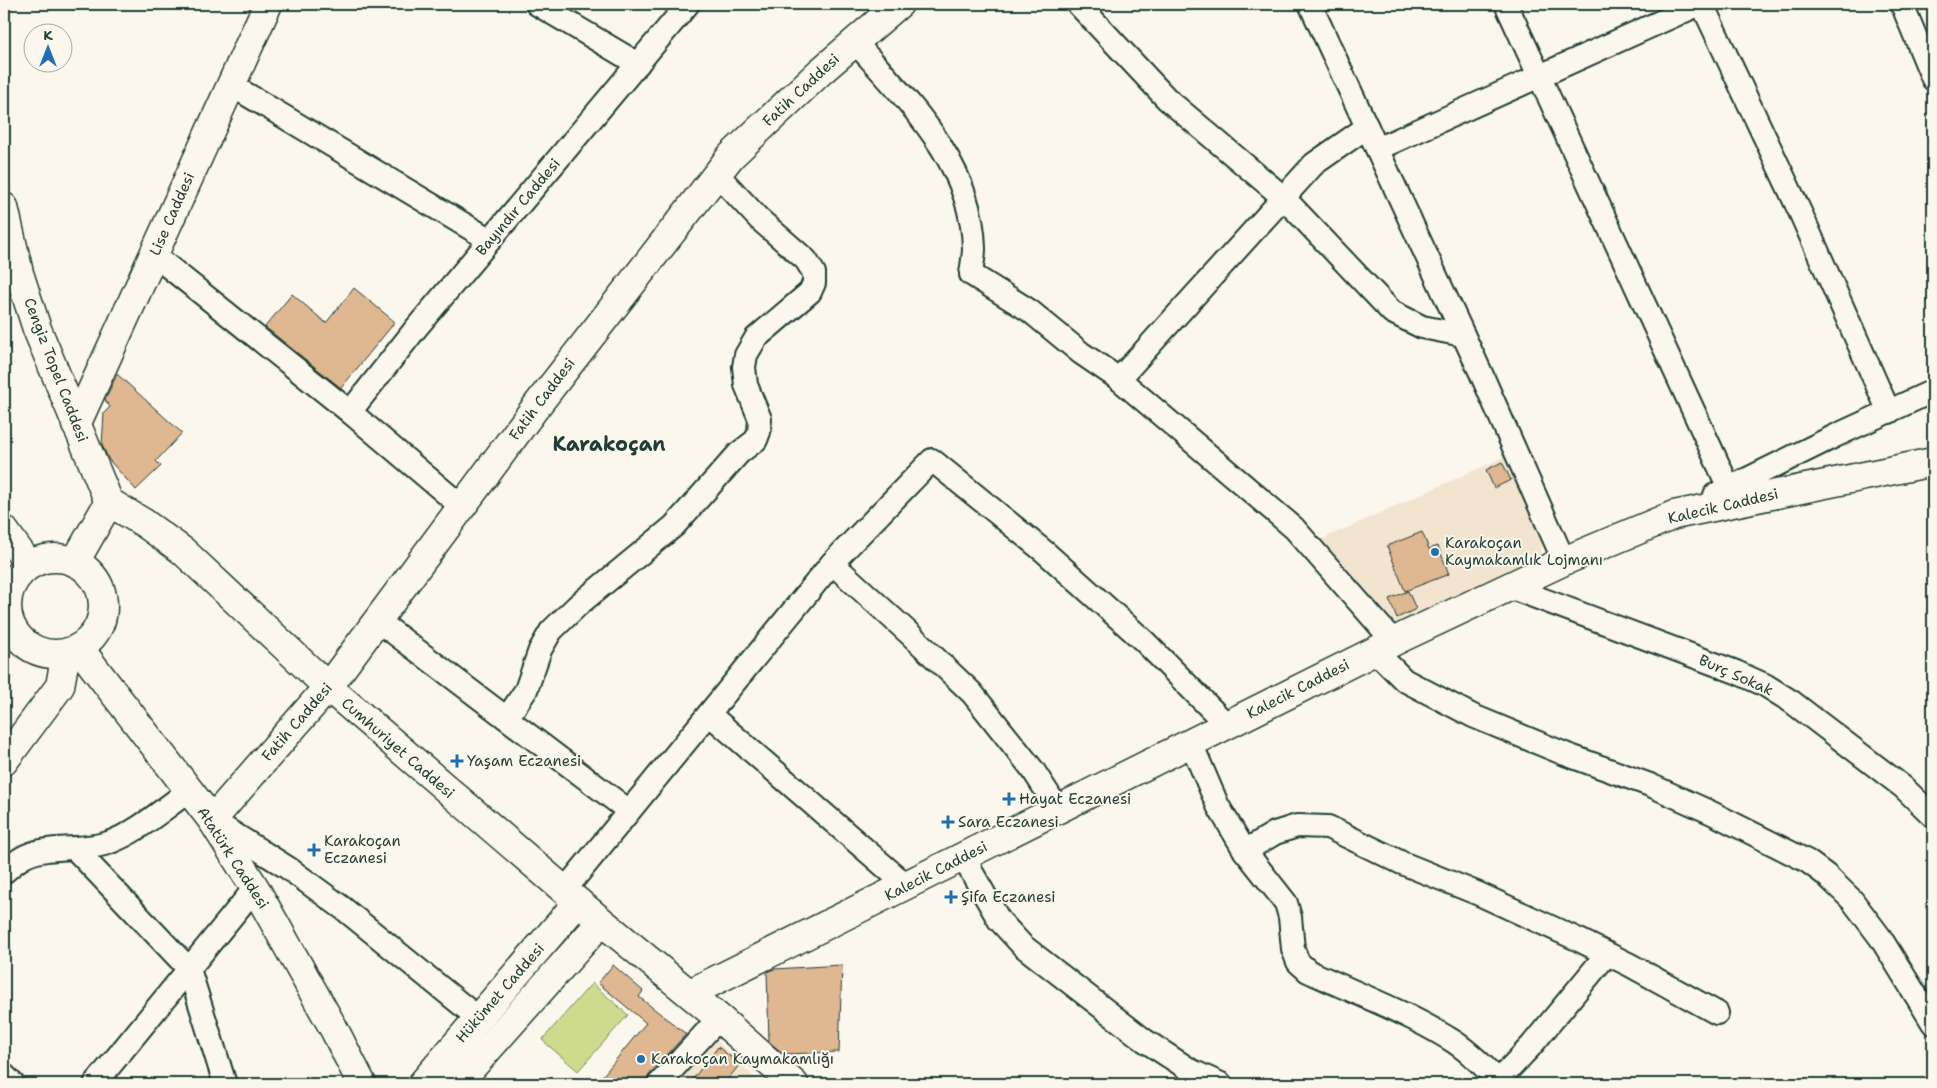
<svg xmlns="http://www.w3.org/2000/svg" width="1937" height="1088" viewBox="0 0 1937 1088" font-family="'Shantell Sans',sans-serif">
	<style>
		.built { fill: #f3e4d0 }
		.park { fill: #cedb8e; stroke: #768c61 }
		.building { fill: #dfb790; stroke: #1f3d34 }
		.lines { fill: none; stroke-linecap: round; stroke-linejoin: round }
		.minor-casing { stroke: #1f3d34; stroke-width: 26 }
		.tertiary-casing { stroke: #1f3d34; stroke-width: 31 }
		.secondary-casing { stroke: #1f3d34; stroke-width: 31 }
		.minor { stroke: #fbf7ec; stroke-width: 22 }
		.tertiary { stroke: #fbf7ec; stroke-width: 28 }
		.secondary { stroke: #fbf7ec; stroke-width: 28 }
		.poi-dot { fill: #1f6fb2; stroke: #fbf7ec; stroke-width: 2 }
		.labels { text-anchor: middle; stroke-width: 4; stroke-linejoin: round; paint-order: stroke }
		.street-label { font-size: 15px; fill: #1f3d34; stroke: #fbf7ec }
		.poi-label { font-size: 15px; fill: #1f3d34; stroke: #fbf7ec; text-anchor: start }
		.district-label { font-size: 20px; font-weight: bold; fill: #1f3d34; stroke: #fbf7ec }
	</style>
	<rect width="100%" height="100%" fill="#fbf7ec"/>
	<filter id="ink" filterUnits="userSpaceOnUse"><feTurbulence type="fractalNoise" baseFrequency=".02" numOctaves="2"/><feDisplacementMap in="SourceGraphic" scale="10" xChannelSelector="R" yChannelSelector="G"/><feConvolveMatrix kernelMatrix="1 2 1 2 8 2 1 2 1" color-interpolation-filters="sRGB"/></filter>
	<g filter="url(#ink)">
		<!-- built -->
		<g class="built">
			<polygon points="1504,457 1543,542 1538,562 1395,630 1320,540"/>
			<polygon points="711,1035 761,1084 670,1084"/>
		</g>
		<!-- park -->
		<polygon class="park" points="592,983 628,1015 578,1071 542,1040"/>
		<!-- building -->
		<g class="building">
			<polygon points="354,288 395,322 341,388 265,327 292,294 326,323"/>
			<polygon points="117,374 182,433 156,461 161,466 136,490 109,460 102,445 104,413 110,407 105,400"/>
			<polygon points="1502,462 1511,480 1494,488 1486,470"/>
			<polygon points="1422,532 1429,549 1438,546 1449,574 1405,591 1387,546"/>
			<polygon points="1408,591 1416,609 1397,618 1389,599"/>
			<polygon points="613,965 643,991 639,997 686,1034 649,1075 646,1084 596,1084 646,1023 598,983"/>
			<polygon points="842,965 839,1052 784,1054 769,1042 767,972 774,969"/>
			<polygon points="718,1047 740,1064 724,1084 689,1084"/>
		</g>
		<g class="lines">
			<!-- minor casing -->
			<g class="minor-casing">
				<g id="minor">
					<polyline points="537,4 638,64"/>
					<polyline points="1078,4 1167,99 1284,198 1392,312 1422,327 1463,335"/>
					<polyline points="1310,4 1480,371 1564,561"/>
					<polyline points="1506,4 1729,488"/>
					<polyline points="1702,4 1801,214 1889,412"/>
					<polyline points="1902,4 1933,79"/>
					<path d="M855 42C908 102 972 162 974 248 974 256 972 265 971 274L1030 311 1081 353 1119 379"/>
					<polyline points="231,85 490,240"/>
					<polyline points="1367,127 1314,164 1119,379 1294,528 1394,642"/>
					<polyline points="1377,149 1700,4"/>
					<polyline points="154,255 350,412 461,506"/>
					<polyline points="350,412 417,327 688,4"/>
					<polyline points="1715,495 1835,436 1933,391"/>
					<polyline points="832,563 912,636 972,693 1033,770 1058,809"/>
					<polyline points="1509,587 1736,672 1765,685 1792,702 1903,787 1933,816"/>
					<polyline points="4,605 6,605"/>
					<polyline points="377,620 629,811"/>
					<polyline points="1375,651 1404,680 1473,716 1565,754 1650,785 1712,813 1807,861 1826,875 1852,900 1880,937 1933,1023"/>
					<polyline points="709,714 906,885"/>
					<polyline points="507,718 526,690 540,650 551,631 578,605 674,526 739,453 756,440 759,432 760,419 746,385 744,367 746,355 756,338 810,292 814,283 814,273 806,260 759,219 717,174"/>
					<path d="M1191 743 1218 806 1245 851 1286 903 1290 917 1293 949 1298 962 1308 971C1355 993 1404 1011 1448 1038 1467 1049 1483 1065 1498 1081"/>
					<polyline points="215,822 288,868 344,909 478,1018"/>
					<polyline points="76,850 189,969 225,1084"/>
					<polyline points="1245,851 1275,833 1297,826 1328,827 1402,863 1479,894 1579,940 1630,965 1717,1013"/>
					<polyline points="963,857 999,920 1023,946 1144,1040 1190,1070 1221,1084"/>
					<path d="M4 872C10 867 15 862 22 858 44 844 81 852 108 843 138 832 163 809 189 791"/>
					<polyline points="564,891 832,563 932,460 1046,553 1144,641 1227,725"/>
					<polyline points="4,1075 13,1084"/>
					<polyline points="95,1084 255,888"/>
					<polyline points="659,1084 719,1018"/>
					<polyline points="1495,1084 1531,1046 1607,954"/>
				</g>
			</g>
			<!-- tertiary casing -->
			<g class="tertiary-casing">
				<g id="tertiary">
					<polyline points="4,207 19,273 37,329 109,502"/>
					<polyline points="76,425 268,4"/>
					<polyline points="109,502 144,523 183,551 328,687 578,902 719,1018 794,1084"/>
					<polyline points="75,562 109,502"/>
					<polyline points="4,761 60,686 66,653"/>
					<polyline points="212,820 328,687 538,404 731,156 820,72 899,4"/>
					<polyline points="690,993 1405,636 1564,561 1674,515 1933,462"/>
					<polyline points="422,1084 578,902"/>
					<polyline points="457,1084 601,922"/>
				</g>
			</g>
			<!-- secondary casing -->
			<g class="secondary-casing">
				<g id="secondary">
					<polyline points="4,530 29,565"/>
					<circle cx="55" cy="606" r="48"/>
					<polyline points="79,648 212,820 255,888 334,1029 362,1084"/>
				</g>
			</g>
			<!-- minor -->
			<use href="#minor" class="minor"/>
			<!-- tertiary -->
			<use href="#tertiary" class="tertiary"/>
			<!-- secondary -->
			<use href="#secondary" class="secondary"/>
		</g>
	</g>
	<!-- markers -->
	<g class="poi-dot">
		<circle cx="1435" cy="552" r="5"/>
		<path d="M454.5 753.5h5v5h5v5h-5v5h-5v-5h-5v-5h5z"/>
		<path d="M1006.5 791.5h5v5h5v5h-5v5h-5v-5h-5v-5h5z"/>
		<path d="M945.5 814.5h5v5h5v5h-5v5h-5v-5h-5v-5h5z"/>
		<path d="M311.5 842.5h5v5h5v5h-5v5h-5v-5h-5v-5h5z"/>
		<path d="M948.5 889.5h5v5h5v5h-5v5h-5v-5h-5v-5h5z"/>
		<circle cx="641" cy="1059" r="5"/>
	</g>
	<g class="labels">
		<!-- street labels -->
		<g class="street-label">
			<text transform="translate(801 90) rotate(-43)" y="5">Fatih Caddesi</text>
			<text transform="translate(518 207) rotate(-50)" y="5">Bayındır Caddesi</text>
			<text transform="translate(172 214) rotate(-66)" y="5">Lise Caddesi</text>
			<text transform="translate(56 370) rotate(69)" y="5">Cengiz Topel Caddesi</text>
			<text transform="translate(542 399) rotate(-53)" y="5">Fatih Caddesi</text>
			<text transform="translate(1723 506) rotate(-13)" y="5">Kalecik Caddesi</text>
			<text transform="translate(1736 675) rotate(24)" y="5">Burç Sokak</text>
			<text transform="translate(1298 689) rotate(-27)" y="5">Kalecik Caddesi</text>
			<text transform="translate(297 722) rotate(-49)" y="5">Fatih Caddesi</text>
			<text transform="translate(398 748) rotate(41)" y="5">Cumhuriyet Caddesi</text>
			<text transform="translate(233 858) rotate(57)" y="5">Atatürk Caddesi</text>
			<text transform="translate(936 871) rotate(-27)" y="5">Kalecik Caddesi</text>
			<text transform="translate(500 993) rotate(-49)" y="5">Hükümet Caddesi</text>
		</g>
		<!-- poi labels -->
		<g class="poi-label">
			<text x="1445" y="548">Karakoçan<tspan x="1445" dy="17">Kaymakamlık Lojmanı</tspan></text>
			<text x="467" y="766">Yaşam Eczanesi</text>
			<text x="1019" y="804">Hayat Eczanesi</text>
			<text x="958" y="827">Sara Eczanesi</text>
			<text x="324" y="846">Karakoçan<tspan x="324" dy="17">Eczanesi</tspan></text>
			<text x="961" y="902">Şifa Eczanesi</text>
			<text x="651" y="1064">Karakoçan Kaymakamlığı</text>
		</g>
		<!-- district labels -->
		<g class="district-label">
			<text x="609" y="451">Karakoçan</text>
		</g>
	</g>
	<!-- margin -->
	<rect width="1937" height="1088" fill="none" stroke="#fbf7ec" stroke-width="20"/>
	<rect x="10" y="10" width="1917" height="1068" fill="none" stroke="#1f3d34" stroke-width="2" filter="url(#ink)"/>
	<!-- north arrow -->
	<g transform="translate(48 48)"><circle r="24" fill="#fbf7ec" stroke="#a3ada2"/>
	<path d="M0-4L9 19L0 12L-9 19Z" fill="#1f6fb2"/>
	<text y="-8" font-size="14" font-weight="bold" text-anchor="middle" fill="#1f3d34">K</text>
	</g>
</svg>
